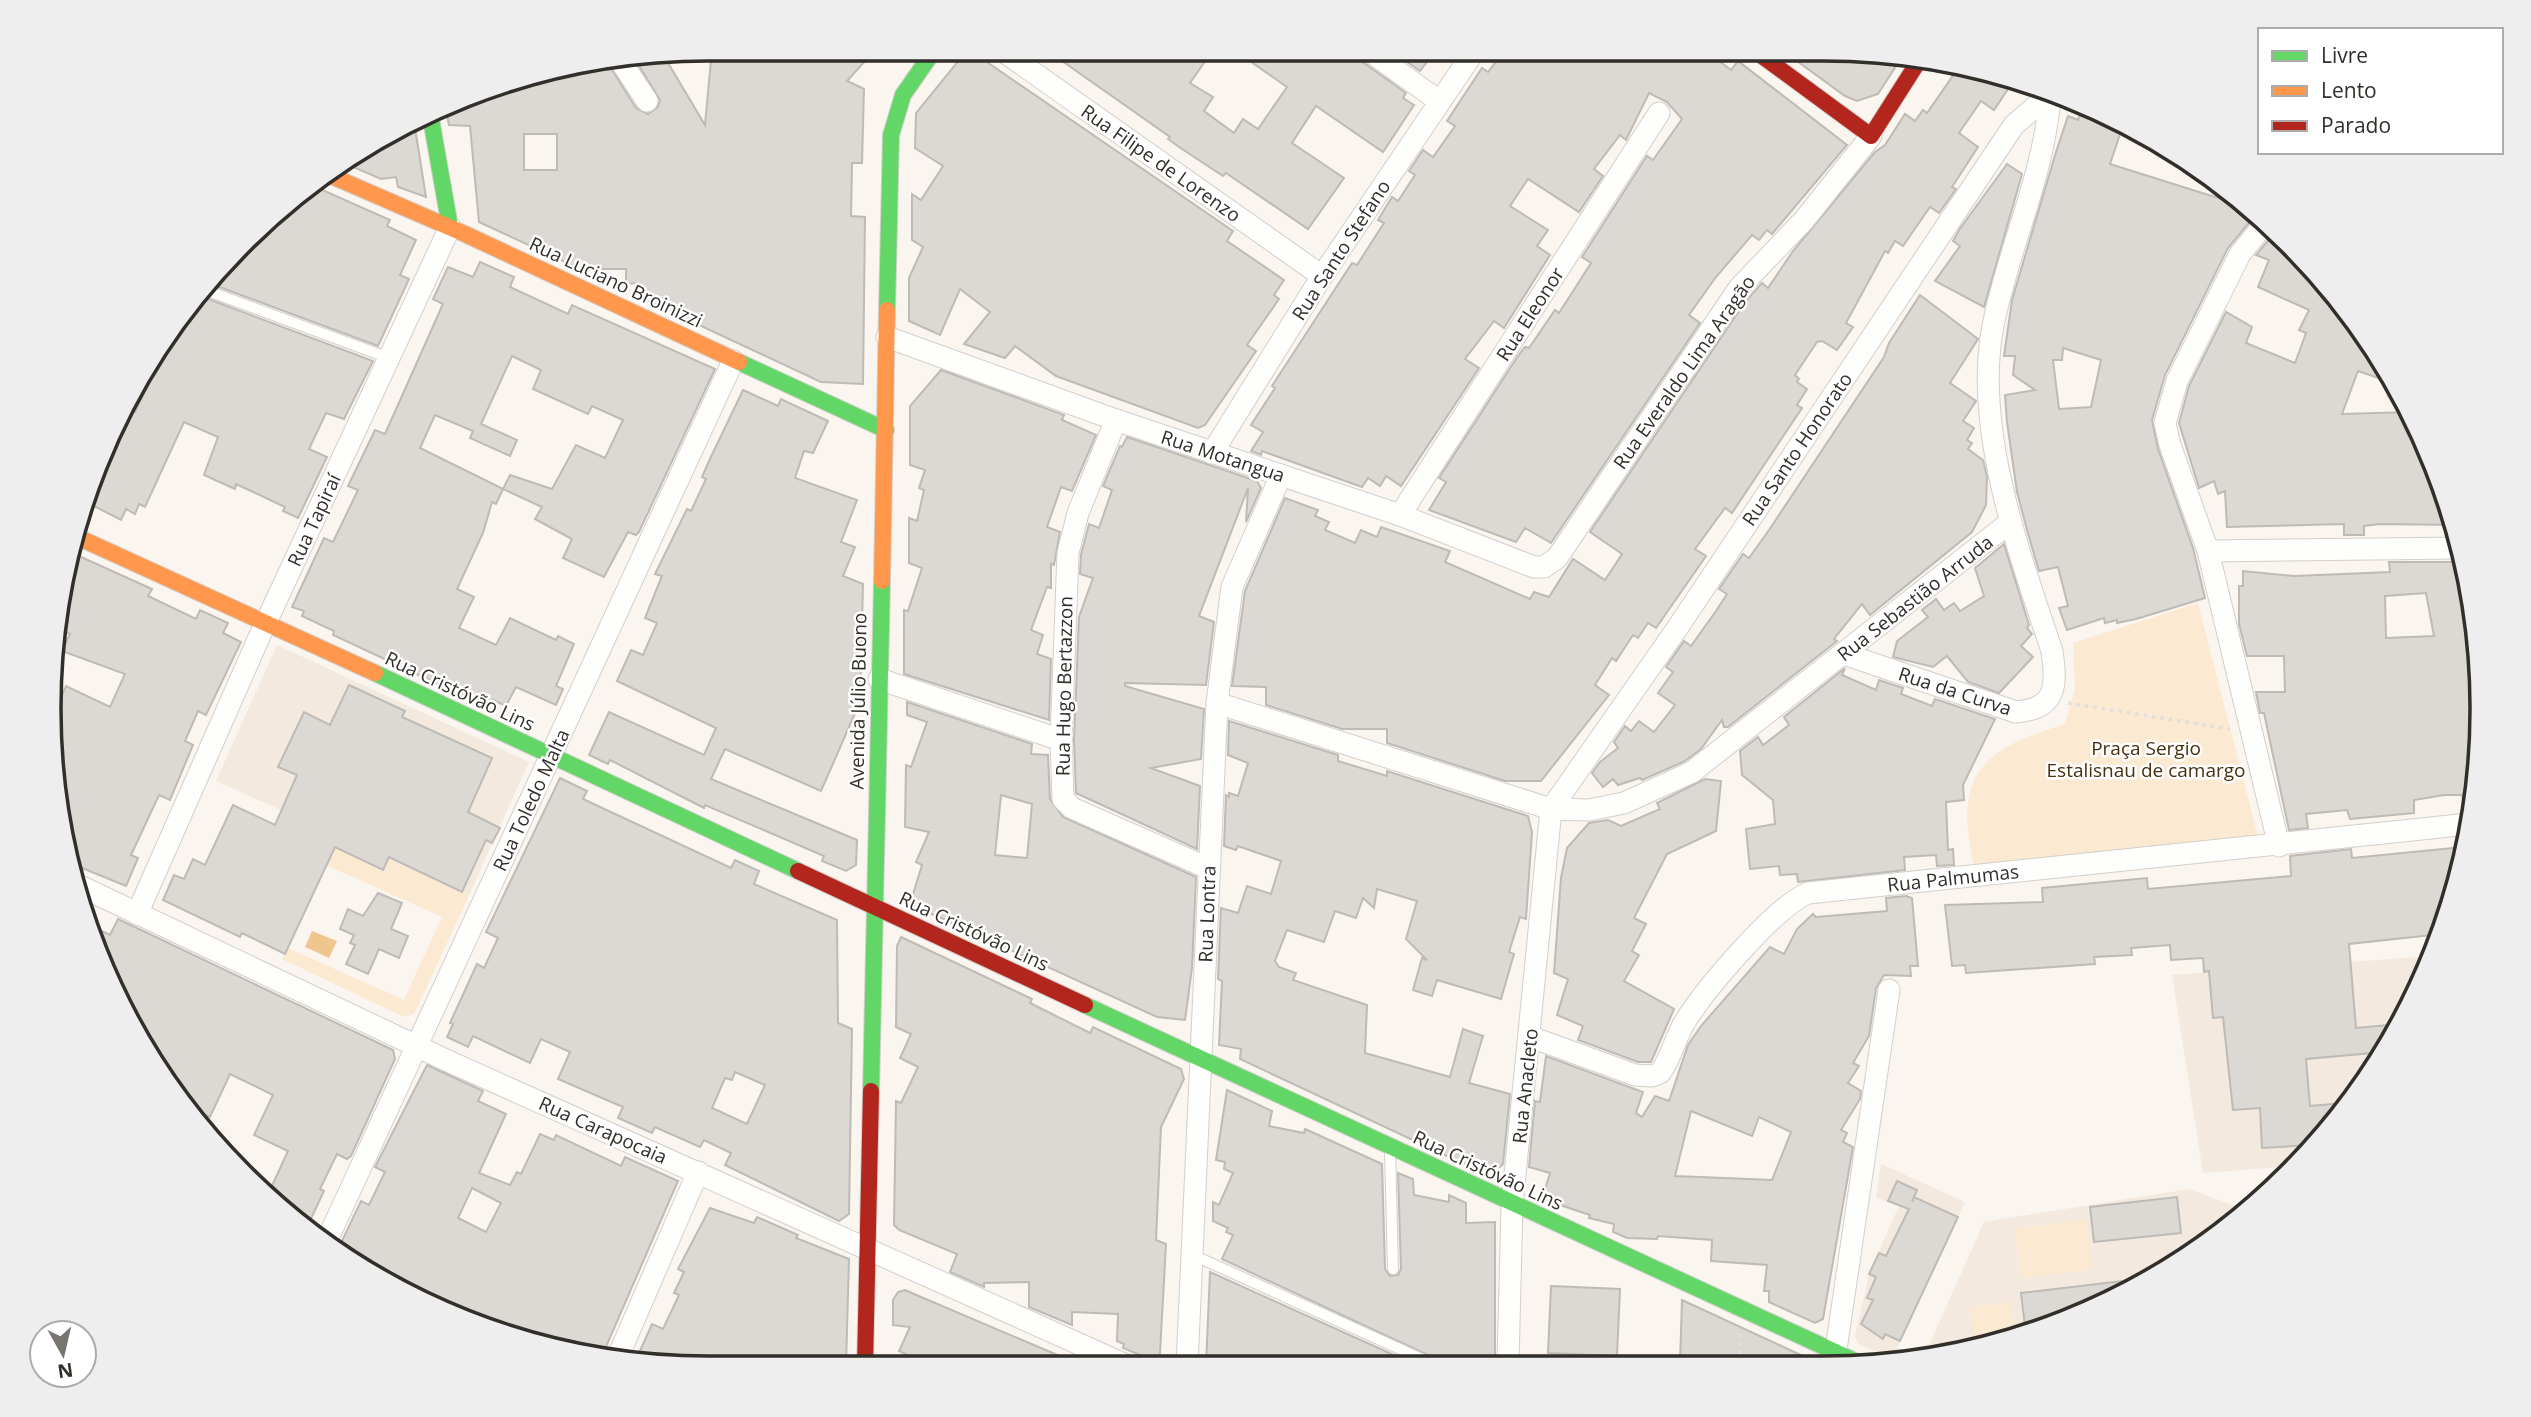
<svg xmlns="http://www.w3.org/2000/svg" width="2531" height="1417" viewBox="0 0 2531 1417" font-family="'Open Sans',sans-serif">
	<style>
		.built { fill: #f3e9de }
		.green { fill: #fbe9d2 }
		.water { fill: #efc68e }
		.building { fill: #dcd8d3; stroke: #bebab5; stroke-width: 2; fill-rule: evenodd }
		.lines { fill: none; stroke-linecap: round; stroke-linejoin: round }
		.lane-casing { stroke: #d3cfca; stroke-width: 12 }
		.street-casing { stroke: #d3cfca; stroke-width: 23 }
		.fast-casing { stroke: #d3cfca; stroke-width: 18 }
		.slow-casing { stroke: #d3cfca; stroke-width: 18 }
		.jam-casing { stroke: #d3cfca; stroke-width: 18 }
		.path { stroke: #e0dfdd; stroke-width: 3.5; stroke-dasharray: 3.5 5; stroke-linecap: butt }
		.lane { stroke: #fefefd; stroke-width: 10 }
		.street { stroke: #fefefd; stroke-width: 21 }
		.fast { stroke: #63d668; stroke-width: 16 }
		.slow { stroke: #ff974d; stroke-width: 16 }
		.jam { stroke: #b3261e; stroke-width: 16 }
		.labels { text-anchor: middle; stroke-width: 5; stroke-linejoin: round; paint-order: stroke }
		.street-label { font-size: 19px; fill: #322f2b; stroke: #fff }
		.park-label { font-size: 19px; fill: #47300e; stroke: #fff }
		.rim { fill: none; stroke: #322f2b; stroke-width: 3.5 }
	</style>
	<rect width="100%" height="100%" fill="#faf5ef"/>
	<!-- built -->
	<g class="built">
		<polygon points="277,645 529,762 469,895 216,781"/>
		<polygon points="2431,956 2393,1039 2296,1166 2203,1173 2172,975"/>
		<polygon points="1881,1164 1965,1202 1892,1359 1859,1344 1855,1337 1869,1274 1899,1206 1876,1198"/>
		<polygon points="2189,1189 2246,1210 2189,1257 2035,1333 1923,1359 1984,1222"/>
	</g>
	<!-- green -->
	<g class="green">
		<path d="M2198 603 2258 837 1974 865C1953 774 1981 750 2065 724L2075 689 2073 643Z"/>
		<polygon points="339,836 469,895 414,1014 404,1017 282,959 288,948 404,1000 442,917 326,865"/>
		<polygon points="2086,1219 2092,1269 2021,1278 2015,1229"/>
		<polygon points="2011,1302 2016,1337 1976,1347 1970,1308"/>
	</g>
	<!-- water -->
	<polygon class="water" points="312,931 337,941 329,958 305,947"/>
	<!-- building -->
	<g class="building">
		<path d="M712 49H876L847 81 864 89 862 163H852L851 216 865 217 863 384 821 382 637 296V283L626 284V269H580L479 222 470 126 449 125 446 111 497 84 609 65 636 108 648 114 658 107 660 100 636 61 664 56 705 125ZM524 134H557V170H524Z"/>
		<polygon points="968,49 1233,231 1227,241 1284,280 1274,295 1279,299 1247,345 1256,351 1205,425 1198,428 1056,376 1015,346 1005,358 964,344 990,312 960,289 940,335 909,321 909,278 923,247 912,240 912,194 921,200 943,166 915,148 916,113"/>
		<polygon points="1045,49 1213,50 1190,83 1213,97 1204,111 1234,133 1243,119 1258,129 1287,87 1234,50 1355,50 1360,60 1406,93 1403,98 1414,105 1383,152 1316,106 1292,143 1344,178 1308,229 1226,173 1223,176 1179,147 1168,139 1170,137"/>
		<polygon points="1390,50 1436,50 1420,71"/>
		<polygon points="1505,50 1705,50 1731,70 1738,61 1847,145 1772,234 1767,230 1759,240 1752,235 1716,277 1689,315 1700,323 1551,543 1525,528 1516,542 1429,510 1446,482 1439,478 1518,356 1525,347 1529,348 1555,310 1559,313 1591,263 1582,257 1641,165 1647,156 1653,160 1682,119 1667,102 1649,93 1626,140 1620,135 1594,169 1603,176 1579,212 1528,179 1510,206 1548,230 1537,246 1550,255 1504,328 1494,321 1465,359 1479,368 1401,486 1386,476 1380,486 1368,478 1362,487 1262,451 1261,455 1251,451 1263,432 1251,425 1275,388 1272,386 1352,263 1357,265 1384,223 1378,220 1392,197 1398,201 1415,175 1409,171 1423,150 1433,157 1455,126 1447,121 1482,68 1488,72"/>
		<polygon points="1782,50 1865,50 1886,54 1898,63 1878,94 1857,101 1845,96"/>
		<polygon points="1959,67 1971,75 1973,68 1994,72 2014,80 1994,110 1981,101 1959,133 1978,147 1952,187 1956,189 1939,213 1930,207 1903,246 1895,241 1888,253 1885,251 1846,323 1853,327 1837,350 1822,341 1817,342 1795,375 1799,379 1797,382 1807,389 1797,405 1802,408 1732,513 1725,508 1695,549 1706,556 1656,628 1648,623 1638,638 1633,635 1616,661 1612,658 1595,685 1609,695 1541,781 1505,781 1387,743 1387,729 1342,729 1266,705 1266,687 1232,686 1245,591 1285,498 1318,510 1315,516 1329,522 1325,530 1355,543 1361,530 1377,537 1381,527 1450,551 1445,562 1530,599 1534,592 1549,597 1573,559 1605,580 1622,554 1590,532 1745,302 1762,283 1768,288 1793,251 1875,152 1885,145 1905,114 1915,121 1923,110 1927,113"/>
		<path d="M2082 108 2123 125 2110 164 2234 203 2235 197 2257 213 2228 248 2165 375 2152 420 2158 449 2193 548 2205 598 2136 619 2117 623V620L2105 623 2104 618 2067 630 2059 608 2068 606 2058 567 2039 571 2027 530 2017 492 2007 422 2005 395 2035 390 2013 375 2015 356H2004L2012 300 2056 152 2068 116 2078 120ZM2063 348 2101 360 2091 407 2059 409 2053 360H2062Z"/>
		<polygon points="415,128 426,197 398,187 396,177 381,179 346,164"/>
		<polygon points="2007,164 2022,174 1984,307 1935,281 1960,246 1953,241 1959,230"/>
		<polygon points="313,182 320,189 390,220 387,226 416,240 400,275 409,279 378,346 214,285"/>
		<polygon points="2275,232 2346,307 2393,383 2358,371 2342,414 2411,412 2455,525 2380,524 2364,526 2364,535 2344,535 2344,524 2227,527 2225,491 2218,494 2214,481 2199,488 2179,423 2189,386 2226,312 2252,327 2246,343 2295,363 2306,333 2299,330 2309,310 2258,287 2269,260 2256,255"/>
		<path d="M480 262 514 277 510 287 568 314 572 305 715 369 639 532 636 535 628 532 604 577 563 558 572 539 535 519 542 507 503 489 496 504 492 502 483 533 457 589 474 597 459 628 496 645 510 618 556 640 558 636 574 644 556 686 563 689 556 705 516 687 506 706 493 700 489 708 333 635 334 631 302 616 304 611 292 607 324 538 333 542 358 490 348 486 375 430 385 434 443 304 433 299 448 267 473 277ZM512 356 541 370 533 389 588 414 592 406 623 420 605 458 576 445 552 489 510 475 503 489 420 448 435 415 473 431 470 438 510 456 517 440 481 424Z"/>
		<polygon points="1920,295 1978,339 1950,383 1976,401 1963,421 1974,428 1967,440 1972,443 1968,449 1983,460 1987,477 1986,505 1972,532 1870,615 1862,604 1834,639 1837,641 1728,727 1724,727 1722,720 1701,749 1685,761 1642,780 1640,778 1618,785 1613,779 1603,787 1592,773 1600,762 1618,748 1614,742 1625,726 1631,731 1639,721 1654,732 1675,705 1658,693 1673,672 1666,667 1684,641 1691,646 1716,611 1727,594 1719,589 1743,554 1749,558 1769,530 1884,357 1889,343"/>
		<polygon points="203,297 373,361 344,419 326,413 309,449 327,457 298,518 283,511 285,507 236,484 235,489 204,475 218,437 184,422 145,507 139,504 135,514 126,509 121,520 90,504 93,498 90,497 130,410 135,412 162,355 156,352 160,342"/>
		<polygon points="941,370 1064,415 1062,420 1096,435 1072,491 1061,487 1047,527 1060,532 1054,565 1051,564 1051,588 1047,587 1031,630 1043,635 1037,654 1051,659 1049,720 904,674 904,610 908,611 922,568 909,563 909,518 917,521 924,490 919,488 925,470 910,465 910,406"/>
		<polygon points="743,390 778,406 781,399 828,421 813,453 804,451 795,478 857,500 841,542 855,547 843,576 863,584 860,702 821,791 725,749 711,779 857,840 856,865 846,871 822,861 824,856 705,805 704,808 610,760 608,764 589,755 609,712 704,755 716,728 617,681 631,650 643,655 657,623 645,618 662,576 655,574 687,509 691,511 706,479 702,477 709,461"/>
		<polygon points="1127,437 1257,481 1261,488 1246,522 1248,488 1199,616 1214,622 1206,685 1125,683 1125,686 1204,709 1201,759 1151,768 1200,786 1197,849 1076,793 1074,740 1079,617 1093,578 1080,574 1081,555 1089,524 1099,528 1112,490 1103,486 1120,446 1122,447"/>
		<polygon points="2004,544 2029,625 2027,628 2032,634 2021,646 2033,657 1999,693 1968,682 1947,656 1933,667 1893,657 1897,641 1928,617 1922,610 1936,599 1944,610 1954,603 1960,611 1984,596 1975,568"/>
		<polygon points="70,552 152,589 148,596 196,619 200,610 228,623 223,633 241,642 206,715 198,711 185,741 193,745 170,800 159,795 131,855 138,858 126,886 77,866 50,751 56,698 60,700 66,686 110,707 125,674 62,651 70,634 62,630"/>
		<path d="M2389 562H2463L2481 666 2476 795 2472 812 2465 811 2462 795H2444L2414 800V813L2350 819 2347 810 2306 814 2308 828 2289 830 2264 713H2260L2256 692H2285L2284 656H2247L2239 624V586H2243V571L2294 576 2390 572ZM2426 593 2434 636 2386 638 2385 596Z"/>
		<polygon points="1845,668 1842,675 1876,690 1879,680 1903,688 1901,694 1932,706 1935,699 1995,719 1963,785 1964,800 1946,802 1948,850 1953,849 1954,865 1937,866 1936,855 1904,857 1905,870 1798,882 1797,874 1780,875 1779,866 1750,869 1746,829 1775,824 1773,800 1742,775 1740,751 1758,737 1763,745 1789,725 1784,717"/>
		<polygon points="349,685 405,711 402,717 492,758 468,812 500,828 492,843 486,840 462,892 389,857 383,870 335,847 285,954 242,933 240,937 163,900 174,875 184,879 193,859 205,865 233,805 275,825 297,775 278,767 304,712 330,725"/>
		<path d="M907 702 1032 744 1031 754 1048 755 1050 799 1063 817 1196 877 1192 968 1185 1020 1157 1017 910 904 922 865 916 862 929 832 905 827 906 765 911 767 927 722 907 715ZM1001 795 1032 804 1027 858 995 855Z"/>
		<polygon points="1229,721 1338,755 1338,761 1387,776 1387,771 1528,816 1532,832 1526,919 1520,917 1509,952 1514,954 1501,999 1437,980 1432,996 1413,990 1422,958 1427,960 1406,939 1417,901 1377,889 1374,908 1363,898 1356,918 1335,911 1324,942 1287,930 1275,961 1279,967 1296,973 1293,980 1367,1005 1365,1053 1450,1077 1463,1029 1483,1036 1469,1083 1510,1094 1503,1164 1500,1167 1466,1165 1240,1059 1241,1049 1219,1045 1222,981 1218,979 1221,908 1238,913 1247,886 1271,894 1281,861 1238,846 1236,850 1224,846 1226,795 1229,797 1229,793 1238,796 1248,763 1228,755"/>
		<path d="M560 778 587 791 583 799 731 868 735 860 759 871 754 884 837 920 838 1023 852 1029 849 1214 839 1221 725 1165 731 1153 704 1140 700 1147 655 1127 652 1133 618 1118 623 1107 558 1079 570 1052 541 1039 530 1063 473 1036 468 1047 447 1037 453 1024 450 1023 477 964 484 968 498 938 486 932ZM735 1072 765 1085 747 1124 712 1108 725 1078 732 1080Z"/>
		<polygon points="1705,779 1721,781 1716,831 1667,854 1634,918 1646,924 1632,951 1639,955 1624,981 1674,1009 1651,1062 1638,1062 1578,1040 1583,1026 1557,1015 1568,979 1554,973 1561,878 1567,848 1589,823 1608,820 1621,826 1660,809 1657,803"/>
		<polygon points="2464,847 2441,934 2349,944 2356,1028 2400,1024 2384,1052 2306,1059 2310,1106 2344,1103 2312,1145 2262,1148 2260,1108 2233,1110 2223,1017 2213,1018 2209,971 2204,972 2203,958 2171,960 2170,945 2131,948 2132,955 2094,957 2095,964 1966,973 1965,965 1952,966 1945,905 2043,902 2042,888 2147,878 2148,889 2291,876 2290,856 2351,849 2352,858"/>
		<polygon points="378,893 402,903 391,929 408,936 399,958 379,949 368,974 346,964 355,945 350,943 354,935 340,929 348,909 363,916"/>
		<path d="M1906 896 1912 898 1918 966H1910L1911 976 1884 975 1876 988 1869 1036 1853 1063 1859 1066 1848 1083 1861 1091 1860 1099 1841 1130 1847 1133 1843 1142 1853 1147 1823 1319 1815 1323 1769 1302V1291H1764L1767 1265 1711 1261 1712 1240 1658 1236 1657 1239 1627 1238 1613 1232 1614 1224 1589 1218 1590 1215 1542 1199 1550 1173 1529 1167 1535 1101 1540 1102 1546 1056 1643 1092 1636 1113 1642 1117 1655 1096 1669 1101 1688 1045 1701 1026 1770 947 1784 954 1797 929 1813 914 1816 917 1887 911 1886 898ZM1691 1111 1752 1136 1759 1117 1791 1132 1772 1180 1675 1176Z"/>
		<polygon points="118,919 393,1050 395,1059 351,1156 347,1159 337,1154 320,1189 324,1191 309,1223 270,1190 288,1151 254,1135 273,1095 230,1074 210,1117 191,1108 99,961 91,926 110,935"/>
		<polygon points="901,937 1032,999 1030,1003 1090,1033 1093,1027 1181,1069 1184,1079 1161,1127 1156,1240 1166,1244 1160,1353 1157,1362 1123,1348 1124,1344 1117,1341 1118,1314 1072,1312 1072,1325 1029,1307 1029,1282 984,1283 984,1287 950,1272 957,1254 899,1230 894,1225 896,1101 901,1103 918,1067 900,1058 911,1034 896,1027 897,946"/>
		<path d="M427 1065 483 1091 478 1101 506 1114 479 1173 510 1185 517 1172 521 1174 540 1134 554 1140 556 1135 621 1166 625 1157 678 1181 602 1356 537 1345 378 1279 347 1254 350 1248 341 1243 361 1201 369 1205 385 1172 375 1167ZM472 1188 501 1203 486 1232 458 1218Z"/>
		<polygon points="1227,1090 1272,1111 1269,1126 1304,1133 1305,1129 1382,1164 1385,1269 1390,1276 1398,1275 1401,1269 1398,1173 1413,1179 1414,1195 1449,1202 1449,1195 1466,1203 1466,1223 1495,1222 1495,1364 1447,1364 1222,1259 1233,1235 1226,1232 1228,1228 1213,1221 1213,1202 1219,1205 1233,1173 1224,1169 1225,1162 1216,1160"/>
		<polygon points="1897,1181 1917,1190 1912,1202 1914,1197 1958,1217 1900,1341 1885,1334 1883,1339 1861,1324 1873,1300 1867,1298 1876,1277 1869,1274 1879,1253 1886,1256 1909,1209 1888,1201"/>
		<polygon points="2177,1197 2181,1233 2094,1242 2090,1207"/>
		<polygon points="710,1208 754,1223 757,1217 798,1235 796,1238 849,1259 846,1366 666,1367 635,1362 652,1324 663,1329 679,1295 674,1293 684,1272 678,1269"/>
		<polygon points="1210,1272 1405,1360 1403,1364 1206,1365"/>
		<polygon points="2139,1279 2140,1281 2026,1335 2021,1293"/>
		<polygon points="1551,1286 1620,1289 1617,1356 1548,1353"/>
		<polygon points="905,1290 921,1297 1081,1365 902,1366 908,1355 899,1351 910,1327 893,1325 893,1300 898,1292"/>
		<polygon points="1682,1300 1818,1363 1680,1363"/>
	</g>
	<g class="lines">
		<!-- lane casing -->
		<g class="lane-casing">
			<g id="lane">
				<polyline points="208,291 389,358"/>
				<polyline points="1390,1150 1393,1269"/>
				<polyline points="1193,1255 1433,1364"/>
			</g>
		</g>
		<!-- street casing -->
		<g class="street-casing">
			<g id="street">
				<polyline points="1000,49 1322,276"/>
				<polyline points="1368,50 1439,101"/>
				<polyline points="622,63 647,101"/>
				<polyline points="2266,222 2240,254 2177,381 2165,423 2170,445 2208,551 2279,846"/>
				<polyline points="887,337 1116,420 1400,515 1534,567 1544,567 1557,558 1739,288 1804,220 1871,136"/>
				<polyline points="1116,420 1078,513 1068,553 1061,740 1063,799 1072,808 1208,868"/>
				<polyline points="1212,453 1322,276 1475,50"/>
				<polyline points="1400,515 1659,113"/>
				<polyline points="2208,551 2461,548"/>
				<path d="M1844 654 2016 712C2057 709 2057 685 2052 651 2020 556 1973 428 1993 326 2008 248 2045 174 2050 95"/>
				<polyline points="879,679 1061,740"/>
				<polyline points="1217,703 1551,809 1589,810 1624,803 1692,772 2009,523"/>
				<polyline points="82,887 448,1061 1126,1365"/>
				<polyline points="137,914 261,633 450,227"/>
				<path d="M1531 1037 1635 1075 1652 1076 1660 1073C1672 1057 1675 1037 1686 1020 1707 987 1775 907 1808 893L2469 824"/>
				<polyline points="328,1238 733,361"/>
				<polyline points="617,1359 698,1172"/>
				<polyline points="1834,1363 1889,990"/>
				<polyline points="1508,1364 1512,1205 1551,809 1676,630 2014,125 2049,95"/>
				<polyline points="1187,1365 1217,703 1232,587 1281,475"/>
			</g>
		</g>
		<!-- fast casing -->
		<g class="fast-casing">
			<g id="fast">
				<polyline points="431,119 450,227"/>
				<polyline points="887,310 891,135 903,95 935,49"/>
				<polyline points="739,362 886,430"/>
				<polyline points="375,673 798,871"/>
				<polyline points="1085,1005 1859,1363"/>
				<polyline points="871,1091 882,581"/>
			</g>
		</g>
		<!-- slow casing -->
		<g class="slow-casing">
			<g id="slow">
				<polyline points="327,174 465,234 739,362"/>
				<polyline points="73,535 375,673"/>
				<polyline points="882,581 887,310"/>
			</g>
		</g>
		<!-- jam casing -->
		<g class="jam-casing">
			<g id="jam">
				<polyline points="1754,50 1871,136 1920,59"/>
				<polyline points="798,871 1085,1005"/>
				<polyline points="865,1366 871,1091"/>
			</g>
		</g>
		<!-- path -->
		<g class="path">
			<polyline points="2068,703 2230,729"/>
			<polyline points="1740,1363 1741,1334"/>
		</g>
		<!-- lane -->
		<use href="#lane" class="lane"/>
		<!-- street -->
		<use href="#street" class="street"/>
		<!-- fast -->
		<use href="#fast" class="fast"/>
		<!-- slow -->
		<use href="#slow" class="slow"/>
		<!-- jam -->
		<use href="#jam" class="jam"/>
	</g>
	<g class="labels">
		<!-- street labels -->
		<g class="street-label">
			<text transform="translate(1161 163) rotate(35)" y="7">Rua Filipe de Lorenzo</text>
			<text transform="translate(1341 250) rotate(-57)" y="7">Rua Santo Stefano</text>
			<text transform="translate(616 282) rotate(25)" y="7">Rua Luciano Broinizzi</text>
			<text transform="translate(1530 314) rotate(-57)" y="7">Rua Eleonor</text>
			<text transform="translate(1684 372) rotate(-55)" y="7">Rua Everaldo Lima Aragão</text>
			<text transform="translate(1797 449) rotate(-56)" y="7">Rua Santo Honorato</text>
			<text transform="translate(1223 456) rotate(18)" y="7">Rua Motangua</text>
			<text transform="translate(314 520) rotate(-65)" y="7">Rua Tapiraí</text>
			<text transform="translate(1915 598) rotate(-38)" y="7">Rua Sebastião Arruda</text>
			<text transform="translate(1064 686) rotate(-89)" y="7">Rua Hugo Bertazzon</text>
			<text transform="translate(460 691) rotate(25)" y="7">Rua Cristóvão Lins</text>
			<text transform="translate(1955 691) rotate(18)" y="7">Rua da Curva</text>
			<text transform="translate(858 701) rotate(-89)" y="7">Avenida Júlio Buono</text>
			<text transform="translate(531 800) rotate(-65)" y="7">Rua Toledo Malta</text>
			<text transform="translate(1953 878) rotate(-6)" y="7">Rua Palmumas</text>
			<text transform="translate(1207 914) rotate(-88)" y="7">Rua Lontra</text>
			<text transform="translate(974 931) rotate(25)" y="7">Rua Cristóvão Lins</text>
			<text transform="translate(1525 1086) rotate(-84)" y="7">Rua Anacleto</text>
			<text transform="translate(603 1130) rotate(24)" y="7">Rua Carapocaia</text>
			<text transform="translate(1488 1170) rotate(25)" y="7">Rua Cristóvão Lins</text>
		</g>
		<!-- park labels -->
		<g class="park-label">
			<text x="2146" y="755">Praça Sergio<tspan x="2146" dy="22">Estalisnau de camargo</tspan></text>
		</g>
	</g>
	<!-- crop -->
	<path d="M0 0H2531V1417H0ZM708 61H1823A647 647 0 0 1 2470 708V709A647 647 0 0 1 1823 1356H708A647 647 0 0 1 61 709V708A647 647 0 0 1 708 61Z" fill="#efeeee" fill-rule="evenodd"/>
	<path class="rim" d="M708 61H1823A647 647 0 0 1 2470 708V709A647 647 0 0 1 1823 1356H708A647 647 0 0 1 61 709V708A647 647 0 0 1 708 61Z"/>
	<!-- legend -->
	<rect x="2258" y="28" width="245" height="126" fill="#ffffff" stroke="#adacaa" stroke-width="2"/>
	<rect x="2272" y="51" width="35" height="10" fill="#63d668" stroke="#adacaa" stroke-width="2"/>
	<text x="2321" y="63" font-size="21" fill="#322f2b">Livre</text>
	<rect x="2272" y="86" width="35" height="10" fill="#ff974d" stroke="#adacaa" stroke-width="2"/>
	<text x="2321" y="98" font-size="21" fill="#322f2b">Lento</text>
	<rect x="2272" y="121" width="35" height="10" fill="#b3261e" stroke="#adacaa" stroke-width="2"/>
	<text x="2321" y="133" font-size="21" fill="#322f2b">Parado</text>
	<!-- north arrow -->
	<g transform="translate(63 1354) rotate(172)"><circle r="33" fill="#ffffff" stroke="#adacaa" stroke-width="2"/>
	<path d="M0-5L12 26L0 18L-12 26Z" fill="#787470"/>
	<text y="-10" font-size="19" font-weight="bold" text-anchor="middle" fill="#322f2b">N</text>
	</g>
</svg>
